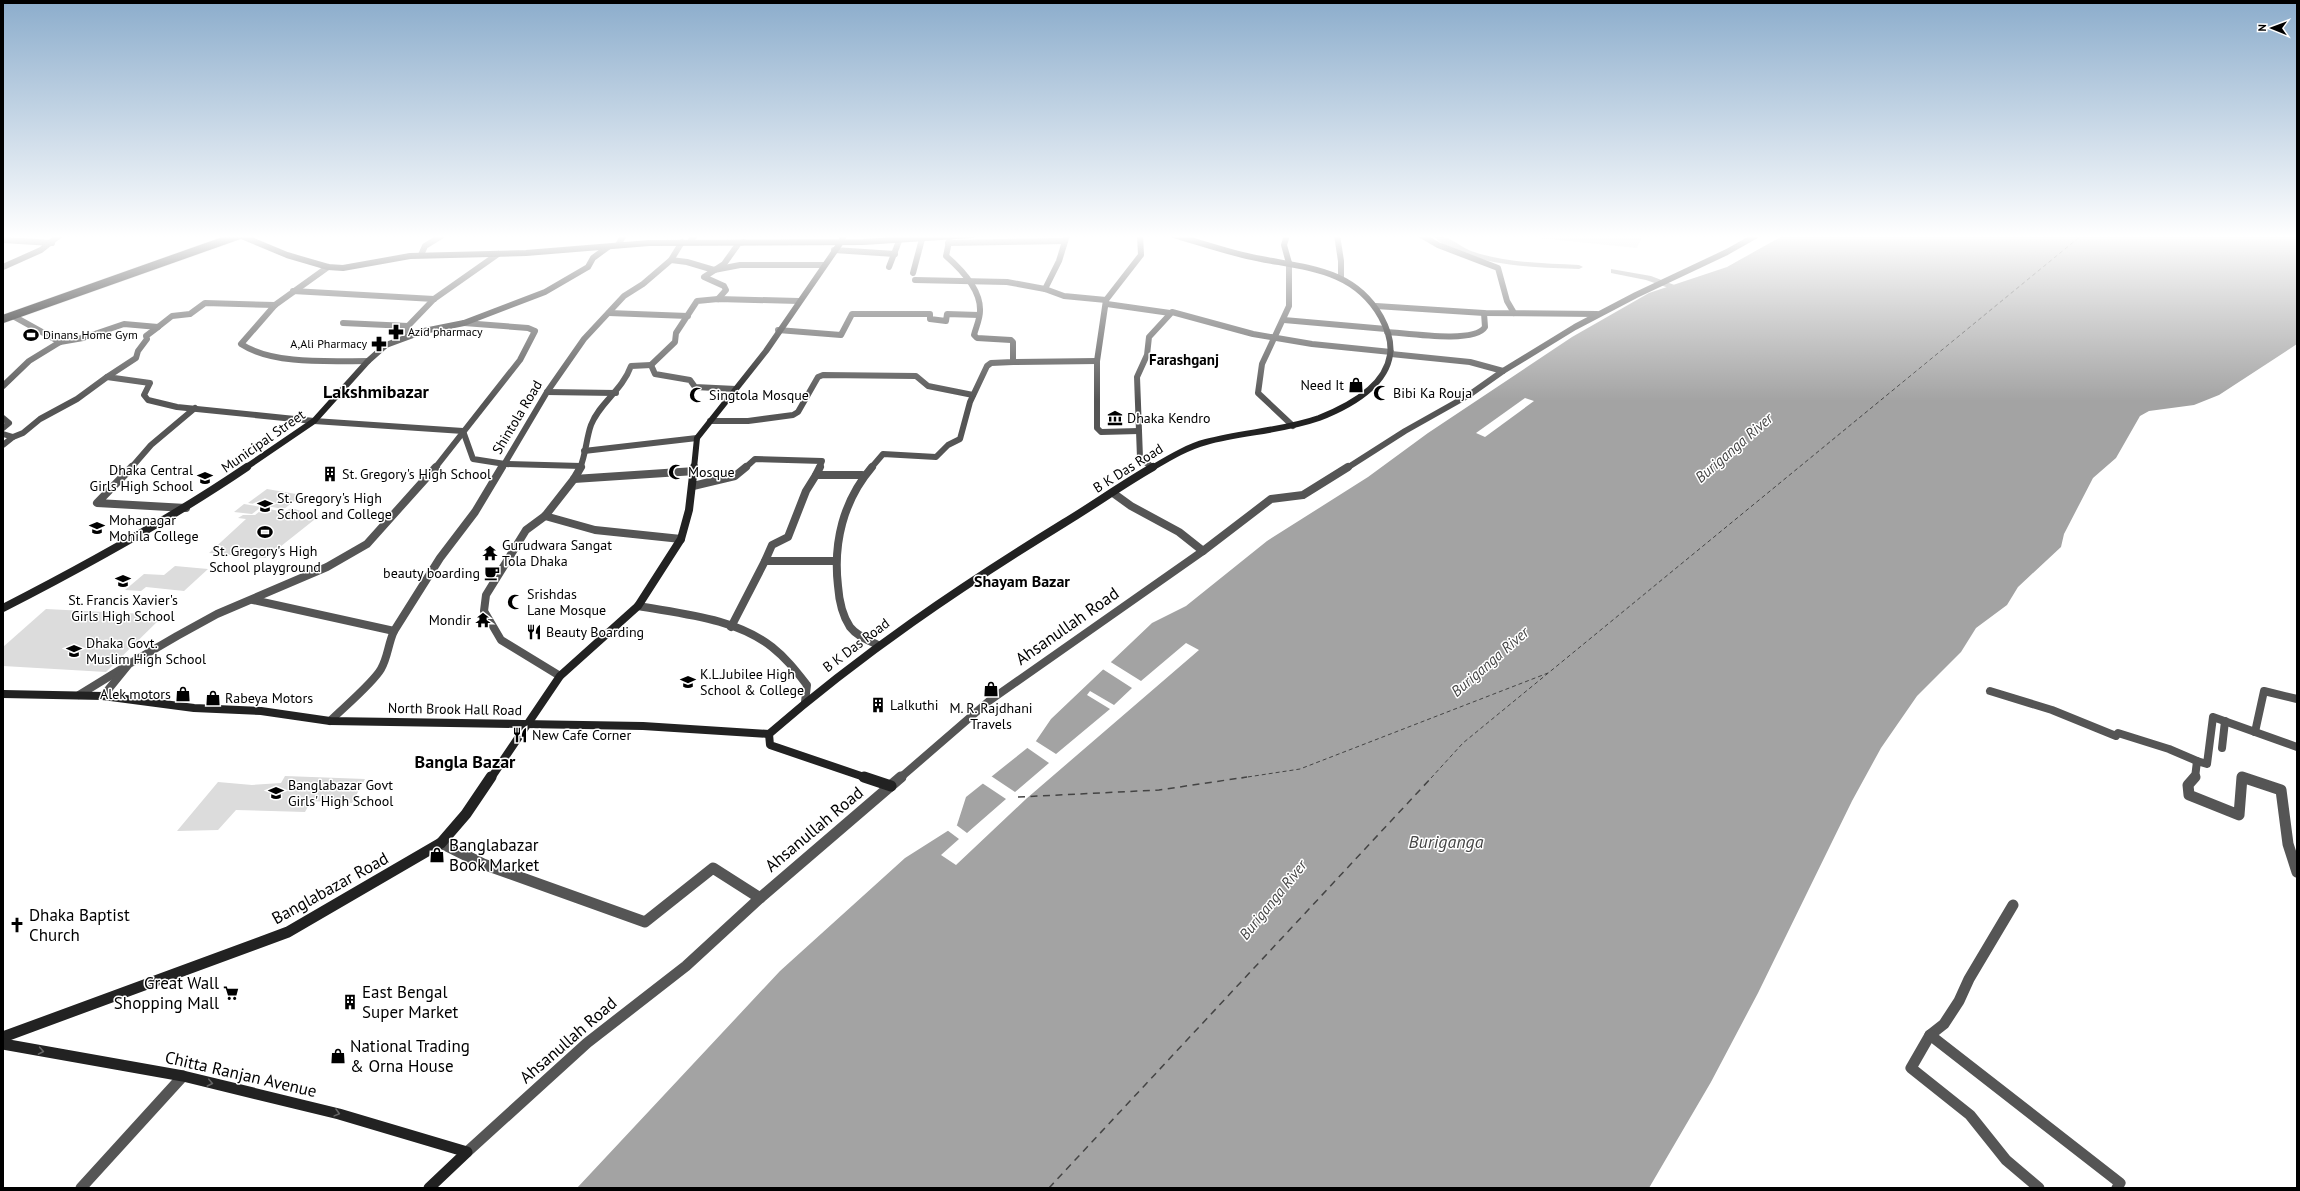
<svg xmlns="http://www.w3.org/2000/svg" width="2300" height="1191" viewBox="0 0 2300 1191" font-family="'PT Sans',sans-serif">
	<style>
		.green { fill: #dcdcdc }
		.water { fill: #a3a3a3 }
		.pier { fill: #fff }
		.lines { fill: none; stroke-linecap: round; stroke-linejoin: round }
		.canal { fill: #a3a3a3; fill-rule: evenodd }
		.ferry-far1 { stroke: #444; stroke-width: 1; stroke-dasharray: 4 3; stroke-linecap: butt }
		.ferry { stroke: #444; stroke-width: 1.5; stroke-dasharray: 7 5.5; stroke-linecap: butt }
		.primary-casing { stroke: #dbdbdb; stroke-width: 9 }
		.street-far2 { stroke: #555; stroke-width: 6 }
		.street-far1 { stroke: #555; stroke-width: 8 }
		.street { stroke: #555; stroke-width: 11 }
		.secondary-far2 { stroke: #222; stroke-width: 6 }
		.secondary-far1 { stroke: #222; stroke-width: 8 }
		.secondary { stroke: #222; stroke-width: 11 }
		.primary { stroke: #000; stroke-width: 8 }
		.oneway { stroke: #646464 }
		.labels { text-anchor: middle; stroke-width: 3; stroke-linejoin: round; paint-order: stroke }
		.far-poi-label { font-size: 12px; fill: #000; stroke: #fff; text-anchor: start }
		.poi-label { font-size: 14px; fill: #000; stroke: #fff; text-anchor: start }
		.street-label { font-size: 14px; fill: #000; stroke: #fff }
		.far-district-label { font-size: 15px; font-weight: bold; fill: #000; stroke: #fff }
		.water-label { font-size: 15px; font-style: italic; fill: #444; stroke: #fff }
		.quarter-label { font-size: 16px; font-weight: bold; fill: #000; stroke: #fff }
		.near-street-label { font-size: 17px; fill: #000; stroke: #fff }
		.near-poi-label { font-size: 17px; fill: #000; stroke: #fff; text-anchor: start }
		.district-label { font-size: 18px; font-weight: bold; fill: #000; stroke: #fff }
		.near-water-label { font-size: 18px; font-style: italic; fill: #444; stroke: #fff }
	</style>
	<rect width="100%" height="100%" fill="#fff"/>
	<!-- green -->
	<g class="green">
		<polygon points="1508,235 1643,235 1637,248"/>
		<polygon points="267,489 302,495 284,509 248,503"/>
		<polygon points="244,504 261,507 252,514 234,512"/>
		<polygon points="264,508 284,512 291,508 319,516 266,558 209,553 246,519 238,518 243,515 255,515"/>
		<polygon points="175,566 208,569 184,591 146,587 141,591 125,590 144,574 164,575"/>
		<polygon points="46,609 164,615 106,672 3,666 3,647"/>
		<polygon points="285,776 365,779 352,803 311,801 305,812 236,810 218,830 177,831 218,782 252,785 281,783"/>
	</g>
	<!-- water -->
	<polygon class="water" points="1784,235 2297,235 2297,344 2219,395 2194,405 2149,411 2140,416 2116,458 2093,478 2064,534 2061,547 2018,587 2007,605 1976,628 1961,652 1917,696 1881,748 1852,801 1758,993 1711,1082 1649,1188 577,1188 780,971 905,858 957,825 966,797 1036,741 1051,719 1152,623 1186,606 1267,541 1368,477 1428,433 1572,337 1649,293 1727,267"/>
	<!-- pier -->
	<g class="pier">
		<polygon points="1525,398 1534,401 1485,437 1476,433"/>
		<polygon points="1186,643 1199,650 1026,799 956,865 941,855 959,839 947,830 955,824 967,833 1006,799 982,783 991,776 1015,792 1049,763 1026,747 1034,740 1056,754 1110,709 1087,695 1090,691 1114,705 1132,688 1101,668 1109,661 1141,681"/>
	</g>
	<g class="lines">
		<!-- canal -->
		<g class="canal">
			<path d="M1432 235C1445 233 1459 246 1471 251 1505 263 1543 263 1579 265L1583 267 1579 269C1539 268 1461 266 1432 235Z"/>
			<polygon points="1611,269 1651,276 1690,291 1686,294 1646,280 1611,273"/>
		</g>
		<!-- ferry-far1 -->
		<g class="ferry-far1">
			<polyline points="1241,778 1300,769 1548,673"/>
			<polyline points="1431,778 1463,743 2082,235"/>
		</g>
		<!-- ferry -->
		<g class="ferry">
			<polyline points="1018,797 1159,790 1247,777"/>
			<polyline points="1049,1188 1432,777"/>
		</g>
		<!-- primary casing -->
		<g class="primary-casing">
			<polyline id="primary" points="3,319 240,235"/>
		</g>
		<!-- street-far2 -->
		<g class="street-far2">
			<polyline points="1337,235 1341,261 1341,277"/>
			<polyline points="1421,235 1438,245 1498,268 1507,301 1514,313"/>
			<polyline points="3,240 52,243"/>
			<polyline points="690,242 695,235"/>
			<polyline points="841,242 844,235"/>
			<polyline points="948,243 1065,241"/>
			<polyline points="618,245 624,235"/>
			<polyline points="834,250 895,254"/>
			<polyline points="421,255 425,246 443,235"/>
			<polyline points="671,260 687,262 714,270 740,265 824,265"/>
			<polyline points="1289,263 1289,306 1262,364 1258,393 1293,426"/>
			<polyline points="3,267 41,250 60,235"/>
			<path d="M328 267 275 305 241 344C273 365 330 361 368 361"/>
			<polyline points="889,267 899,241"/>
			<polyline points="913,273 922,239"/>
			<polyline points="915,280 1007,282 1045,289 1064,296 1106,300"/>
			<polyline points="1045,289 1059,261 1067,235"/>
			<polyline points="293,291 434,299"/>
			<polyline points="718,299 726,290 724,286 704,277 724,264 739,243 744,242"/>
			<polyline points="1107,304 1170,313"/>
			<polyline points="1376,306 1484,313 1597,314"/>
			<polyline points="609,313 688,316"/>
			<polyline points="13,316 60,342"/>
			<polyline points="1284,320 1386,329"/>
			<polyline points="343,323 408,326"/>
			<polyline points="158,327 146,336 147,339 138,351 136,358 107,377 150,383 144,395 148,400 177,407 314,421 463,431 473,459 505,464 581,466"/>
			<polyline points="778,330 841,335 852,314 930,314 930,319 946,321 947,314 979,315"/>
			<path d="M1387 332C1406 333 1475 344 1485 327L1484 313"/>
			<polyline points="408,336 408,326 434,299 498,254"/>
			<polyline points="1391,354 1470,362 1503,371"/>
			<polyline points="1013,362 1097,361"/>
			<polyline points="651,365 675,342 676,333 697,301 718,299 799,301"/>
			<polyline points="651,365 655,374 690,380 695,387 736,389"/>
			<polyline points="3,386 29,361 60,342 83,338 124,324 158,327 172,316 190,314 205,303 275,305"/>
			<polyline points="547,392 616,393"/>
			<polyline points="3,418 9,423 3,428"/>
			<polyline points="710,421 748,421 793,415 798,412 818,377 823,375 916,376 928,386 973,395"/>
			<polyline points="1139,431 1101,432 1097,428 1097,361 1106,300 1141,255 1140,235"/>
			<polyline points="3,434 13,437 3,445"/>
			<polyline points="13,437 23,433 40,419 77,399 107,377"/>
			<polyline points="584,451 697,438"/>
			<polyline points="1152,467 1140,458 1137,377 1147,355 1149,337 1172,312 1253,334 1312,344 1391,352"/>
			<polyline points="131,468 151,445 195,408"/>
			<polyline points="435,468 520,360 535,331 528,328 464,323"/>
			<polyline points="502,468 547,392 584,339 624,296 643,284 671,260 682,242"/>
			<path d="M580 468C586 454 586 439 591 425 600 402 622 391 631 366L651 365"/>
			<polyline points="745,468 755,459 822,461 819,468"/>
			<path d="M871 468 883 454 936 457 948 445 960 439 970 402 987 366 991 363 1013 362V342L1011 340 977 338 974 335C976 327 980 319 980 311 981 289 961 269 946 256L950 237"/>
			<polyline points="1347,468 1405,431 1469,395 1503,371 1575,327 1636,295 1727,252 1757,235"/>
		</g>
		<!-- street-far1 -->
		<g class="street-far1">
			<polyline points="132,467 97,503 186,508"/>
			<polyline points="820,467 816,475 862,475"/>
			<path d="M872 467C843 501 833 543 838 586 839 600 842 615 850 627 857 636 868 640 878 645"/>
			<polyline points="574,479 695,471"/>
			<polyline points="693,486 735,476 746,467"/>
			<polyline points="1113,493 1131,506 1179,532 1203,551"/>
			<polyline points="545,516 595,530 681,539"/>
			<polyline points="765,561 772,545 788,537 806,491 816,475"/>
			<polyline points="253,600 394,631"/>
			<path d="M638 606C682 614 735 618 772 647 786 658 796 671 807 685L805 702"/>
			<polyline points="731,627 765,561 834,561"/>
			<polyline points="560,676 501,640 484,611 486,595 526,530 545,516 574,479 581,467"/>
			<polyline points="1990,691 2052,710 2116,736 2118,733 2169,749 2197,761"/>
			<polyline points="79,695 123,668"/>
			<polyline points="103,696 129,664 177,636 217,614 327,567 367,544 436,467"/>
			<path d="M330 721C343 708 373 683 381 669 388 657 388 644 394 631L440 558 475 512 502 467"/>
			<polyline points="2255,732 2264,691 2297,699"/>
			<polyline points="2222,748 2225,721"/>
			<polyline points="900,778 989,701 1203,551 1271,499 1303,495 1348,467"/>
			<polyline points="2195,778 2197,761 2207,764 2213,717 2297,747"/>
			<polyline points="2242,778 2244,778"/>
		</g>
		<!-- street -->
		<g class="street">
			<polyline points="2195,777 2188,785 2189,795 2239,815 2242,777 2281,790 2288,844 2297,872"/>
			<polyline points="441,843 483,864 645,922 713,868 760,898"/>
			<polyline points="2013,905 1969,979 1959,1001 1944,1024 1930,1035 1911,1068 1970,1115 2006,1160 2039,1188"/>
			<polyline points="1930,1035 2120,1183 2117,1188"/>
			<polyline points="467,1152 587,1043 686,966 760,898 901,777"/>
			<polyline points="81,1188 183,1076"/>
		</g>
		<!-- secondary-far2 -->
		<g class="secondary-far2">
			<polyline points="239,235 287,255 328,267 343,268 410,256 526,253 649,243 863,242 972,235"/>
			<polyline points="1287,235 1284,245 1289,263"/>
			<polyline points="245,468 314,421 368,361 386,345 424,331 464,323 545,292 588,267 593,258 608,247"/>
			<polyline points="694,468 697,438 766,351 841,242"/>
			<path d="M1152 468C1169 458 1187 447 1206 442 1243 432 1282 431 1319 418 1347 407 1385 388 1390 355 1392 342 1387 328 1381 317 1352 265 1298 268 1247 256 1222 250 1198 242 1174 235"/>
		</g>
		<!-- secondary-far1 -->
		<g class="secondary-far1">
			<path d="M3 608C87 565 169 520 247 467"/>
			<polyline points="3,694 103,696 194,708 261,711 330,721 643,726 769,734"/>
			<path d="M769 734C861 654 960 587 1064 523 1094 505 1123 484 1153 467"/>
			<polyline points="769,734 770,745 867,778"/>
			<polyline points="491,778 560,676 638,606 681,539 689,510 694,467"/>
		</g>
		<!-- secondary -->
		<g class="secondary">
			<polyline points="864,777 891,786"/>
			<polyline points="3,1037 288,932 441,843 466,814 491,777"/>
			<polyline points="3,1044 183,1076 339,1114 467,1152 429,1188"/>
		</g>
		<!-- primary -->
		<use href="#primary" class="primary"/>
	</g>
	<!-- one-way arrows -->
	<defs><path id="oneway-chevron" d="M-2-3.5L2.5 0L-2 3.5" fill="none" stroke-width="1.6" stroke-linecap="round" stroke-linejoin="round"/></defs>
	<g class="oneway">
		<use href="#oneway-chevron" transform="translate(41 1051) rotate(10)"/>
		<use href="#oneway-chevron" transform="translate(210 1083) rotate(13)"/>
		<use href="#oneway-chevron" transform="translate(337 1113) rotate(15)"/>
	</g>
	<!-- sky -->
	<linearGradient id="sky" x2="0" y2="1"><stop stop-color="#8cadcc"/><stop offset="0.59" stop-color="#fff"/><stop offset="1" stop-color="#fff" stop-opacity="0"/></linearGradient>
	<rect width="2300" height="401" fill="url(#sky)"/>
	<!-- icons -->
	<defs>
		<g id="pharmacy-bare" transform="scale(1.2)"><path d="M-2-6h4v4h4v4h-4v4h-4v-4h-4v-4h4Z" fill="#000" stroke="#fff" stroke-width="2.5" paint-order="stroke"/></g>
		<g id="stadium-bare" transform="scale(1.2)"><path d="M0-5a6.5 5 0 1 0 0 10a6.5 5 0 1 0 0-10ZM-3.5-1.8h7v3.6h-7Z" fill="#000" stroke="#fff" stroke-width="2.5" paint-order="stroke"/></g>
		<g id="shop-bare" transform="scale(1.2)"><path d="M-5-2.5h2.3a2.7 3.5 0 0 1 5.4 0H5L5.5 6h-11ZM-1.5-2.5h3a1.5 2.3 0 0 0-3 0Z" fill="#000" stroke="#fff" stroke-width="2.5" paint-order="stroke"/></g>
		<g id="mosque-bare" transform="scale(1.2)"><path d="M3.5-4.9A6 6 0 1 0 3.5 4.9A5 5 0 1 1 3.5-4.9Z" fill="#000" stroke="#fff" stroke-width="2.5" paint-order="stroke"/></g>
		<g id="museum-bare" transform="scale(1.2)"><path d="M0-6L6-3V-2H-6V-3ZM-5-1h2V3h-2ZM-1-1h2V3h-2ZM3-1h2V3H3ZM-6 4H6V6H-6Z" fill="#000" stroke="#fff" stroke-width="2.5" paint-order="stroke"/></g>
		<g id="building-bare" transform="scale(1.2)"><path d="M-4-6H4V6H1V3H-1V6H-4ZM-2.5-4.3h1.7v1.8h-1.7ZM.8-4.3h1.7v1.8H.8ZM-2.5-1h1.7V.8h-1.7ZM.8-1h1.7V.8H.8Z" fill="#000" stroke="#fff" stroke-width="2.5" paint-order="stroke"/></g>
		<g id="school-bare" transform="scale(1.2)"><path d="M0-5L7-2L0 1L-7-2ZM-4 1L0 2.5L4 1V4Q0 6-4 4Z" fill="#000" stroke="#fff" stroke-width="2.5" paint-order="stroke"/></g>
		<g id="university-bare" transform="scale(1.2)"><path d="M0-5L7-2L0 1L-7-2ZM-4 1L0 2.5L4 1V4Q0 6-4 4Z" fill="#000" stroke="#fff" stroke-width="2.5" paint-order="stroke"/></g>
		<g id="temple-bare" transform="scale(1.2)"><path d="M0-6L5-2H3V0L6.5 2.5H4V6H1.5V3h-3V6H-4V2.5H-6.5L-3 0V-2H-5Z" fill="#000" stroke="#fff" stroke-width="2.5" paint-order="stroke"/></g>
		<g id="cafe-bare" transform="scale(1.2)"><path d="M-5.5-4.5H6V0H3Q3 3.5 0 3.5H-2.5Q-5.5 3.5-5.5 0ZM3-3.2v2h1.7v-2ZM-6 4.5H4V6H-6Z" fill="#000" stroke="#fff" stroke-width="2.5" paint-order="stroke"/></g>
		<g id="restaurant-bare" transform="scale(1.2)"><path d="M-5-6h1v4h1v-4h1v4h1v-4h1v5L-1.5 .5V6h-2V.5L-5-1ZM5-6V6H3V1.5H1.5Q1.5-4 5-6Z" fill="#000" stroke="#fff" stroke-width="2.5" paint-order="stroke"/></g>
		<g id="church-bare" transform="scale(1.2)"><path d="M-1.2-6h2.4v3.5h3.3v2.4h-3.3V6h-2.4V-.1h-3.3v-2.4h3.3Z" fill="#000" stroke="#fff" stroke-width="2.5" paint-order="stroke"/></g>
		<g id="supermarket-bare" transform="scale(1.2)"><path d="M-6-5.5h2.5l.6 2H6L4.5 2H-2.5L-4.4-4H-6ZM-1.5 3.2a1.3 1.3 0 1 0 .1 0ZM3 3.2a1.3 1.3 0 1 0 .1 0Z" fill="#000" stroke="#fff" stroke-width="2.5" paint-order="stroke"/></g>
	</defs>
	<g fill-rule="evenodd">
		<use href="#pharmacy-bare" x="396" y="332"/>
		<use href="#stadium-bare" x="31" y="335"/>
		<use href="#pharmacy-bare" x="379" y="344"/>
		<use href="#shop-bare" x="1356" y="385"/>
		<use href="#mosque-bare" x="1381" y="393"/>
		<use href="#mosque-bare" x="697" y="395"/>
		<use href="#museum-bare" x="1115" y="418"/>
		<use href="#mosque-bare" x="676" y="472"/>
		<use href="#building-bare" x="330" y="474"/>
		<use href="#school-bare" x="205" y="478"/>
		<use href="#school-bare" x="265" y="506"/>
		<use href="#university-bare" x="97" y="528"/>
		<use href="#stadium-bare" x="265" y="532"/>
		<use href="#temple-bare" x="490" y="553"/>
		<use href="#cafe-bare" x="492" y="573"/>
		<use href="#school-bare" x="123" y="581"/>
		<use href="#mosque-bare" x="515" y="602"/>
		<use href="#temple-bare" x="483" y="620"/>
		<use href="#restaurant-bare" x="534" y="632"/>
		<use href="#school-bare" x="74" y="651"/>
		<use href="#school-bare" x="688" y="682"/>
		<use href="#shop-bare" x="991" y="689"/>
		<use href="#shop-bare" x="183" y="694"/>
		<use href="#shop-bare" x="213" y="698"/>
		<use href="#building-bare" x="878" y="705"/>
		<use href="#restaurant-bare" x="520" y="735"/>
		<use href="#school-bare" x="276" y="793"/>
		<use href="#shop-bare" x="437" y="855"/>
		<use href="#church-bare" x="17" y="925"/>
		<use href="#supermarket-bare" x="231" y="993"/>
		<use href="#building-bare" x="350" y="1002"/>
		<use href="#shop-bare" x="338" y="1056"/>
	</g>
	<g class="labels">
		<!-- far-poi labels -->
		<g class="far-poi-label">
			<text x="408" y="336">Azid pharmacy</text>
			<text x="43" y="339">Dinans Home Gym</text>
			<text x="367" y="348" text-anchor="end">A,Ali Pharmacy</text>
		</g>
		<!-- poi labels -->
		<g class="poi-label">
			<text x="1344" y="390" text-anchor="end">Need It</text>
			<text x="1393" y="398">Bibi Ka Rouja</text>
			<text x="709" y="400">Singtola Mosque</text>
			<text x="1127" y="423">Dhaka Kendro</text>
			<text x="193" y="475" text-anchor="end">Dhaka Central<tspan x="193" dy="16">Girls High School</tspan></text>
			<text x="688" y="477">Mosque</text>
			<text x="342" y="479">St. Gregory's High School</text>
			<text x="277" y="503">St. Gregory's High<tspan x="277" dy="16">School and College</tspan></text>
			<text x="109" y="525">Mohanagar<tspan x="109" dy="16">Mohila College</tspan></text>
			<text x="502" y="550">Gurudwara Sangat<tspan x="502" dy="16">Tola Dhaka</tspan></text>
			<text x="265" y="556" text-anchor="middle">St. Gregory's High<tspan x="265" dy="16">School playground</tspan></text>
			<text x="480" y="578" text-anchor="end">beauty boarding</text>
			<text x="527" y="599">Srishdas<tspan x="527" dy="16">Lane Mosque</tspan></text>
			<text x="123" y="605" text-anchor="middle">St. Francis Xavier's<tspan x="123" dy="16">Girls High School</tspan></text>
			<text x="471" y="625" text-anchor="end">Mondir</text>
			<text x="546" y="637">Beauty Boarding</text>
			<text x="86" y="648">Dhaka Govt.<tspan x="86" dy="16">Muslim High School</tspan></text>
			<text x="700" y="679">K.L.Jubilee High<tspan x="700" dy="16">School &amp; College</tspan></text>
			<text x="171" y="699" text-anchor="end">Alek motors</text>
			<text x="225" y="703">Rabeya Motors</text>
			<text x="890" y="710">Lalkuthi</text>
			<text x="991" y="713" text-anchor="middle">M. R. Rajdhani<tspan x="991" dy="16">Travels</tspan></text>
			<text x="532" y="740">New Cafe Corner</text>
			<text x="288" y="790">Banglabazar Govt<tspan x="288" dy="16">Girls' High School</tspan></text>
		</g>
		<!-- street labels -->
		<g class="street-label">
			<text transform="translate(517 417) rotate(-59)" y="5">Shintola Road</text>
			<text transform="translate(263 441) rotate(-35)" y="5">Municipal Street</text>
			<text transform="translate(1128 468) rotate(-32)" y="5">B K Das Road</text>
			<text transform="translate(856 645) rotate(-37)" y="5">B K Das Road</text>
			<text transform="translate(455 709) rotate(1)" y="5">North Brook Hall Road</text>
		</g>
		<!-- far-district labels -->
		<g class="far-district-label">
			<text x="1184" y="365">Farashganj</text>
		</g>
		<!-- water labels -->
		<g class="water-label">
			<text transform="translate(1734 448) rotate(-41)" y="5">Buriganga River</text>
			<text transform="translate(1490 662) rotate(-41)" y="5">Buriganga River</text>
			<text transform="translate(1273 900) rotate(-51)" y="5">Buriganga River</text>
		</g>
		<!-- quarter labels -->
		<g class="quarter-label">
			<text x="1022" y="587">Shayam Bazar</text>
		</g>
		<!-- near-street labels -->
		<g class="near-street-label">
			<text transform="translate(1067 626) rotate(-35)" y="6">Ahsanullah Road</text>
			<text transform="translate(814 829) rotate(-40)" y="6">Ahsanullah Road</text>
			<text transform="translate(330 888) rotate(-29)" y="6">Banglabazar Road</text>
			<text transform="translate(568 1040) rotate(-41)" y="6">Ahsanullah Road</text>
			<text transform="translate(241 1074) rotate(13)" y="6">Chitta Ranjan Avenue</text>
		</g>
		<!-- near-poi labels -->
		<g class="near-poi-label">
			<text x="449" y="851">Banglabazar<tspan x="449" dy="20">Book Market</tspan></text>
			<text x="29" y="921">Dhaka Baptist<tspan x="29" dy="20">Church</tspan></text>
			<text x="219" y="989" text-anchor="end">Great Wall<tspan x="219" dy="20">Shopping Mall</tspan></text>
			<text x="362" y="998">East Bengal<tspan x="362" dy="20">Super Market</tspan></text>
			<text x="350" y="1052">National Trading<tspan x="350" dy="20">&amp; Orna House</tspan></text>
		</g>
		<!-- district labels -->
		<g class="district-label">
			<text x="376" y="398">Lakshmibazar</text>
			<text x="465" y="768">Bangla Bazar</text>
		</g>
		<!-- near-water labels -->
		<g class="near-water-label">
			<text x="1446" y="848">Buriganga</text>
		</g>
	</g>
	<!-- border -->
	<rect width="2300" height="1191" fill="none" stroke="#000000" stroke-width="8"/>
	<!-- north arrow -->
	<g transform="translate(2272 28) rotate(271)" stroke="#ffffff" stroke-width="3" paint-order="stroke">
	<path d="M0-3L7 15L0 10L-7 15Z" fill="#000000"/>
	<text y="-6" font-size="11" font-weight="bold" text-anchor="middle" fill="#000000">N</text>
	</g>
</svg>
